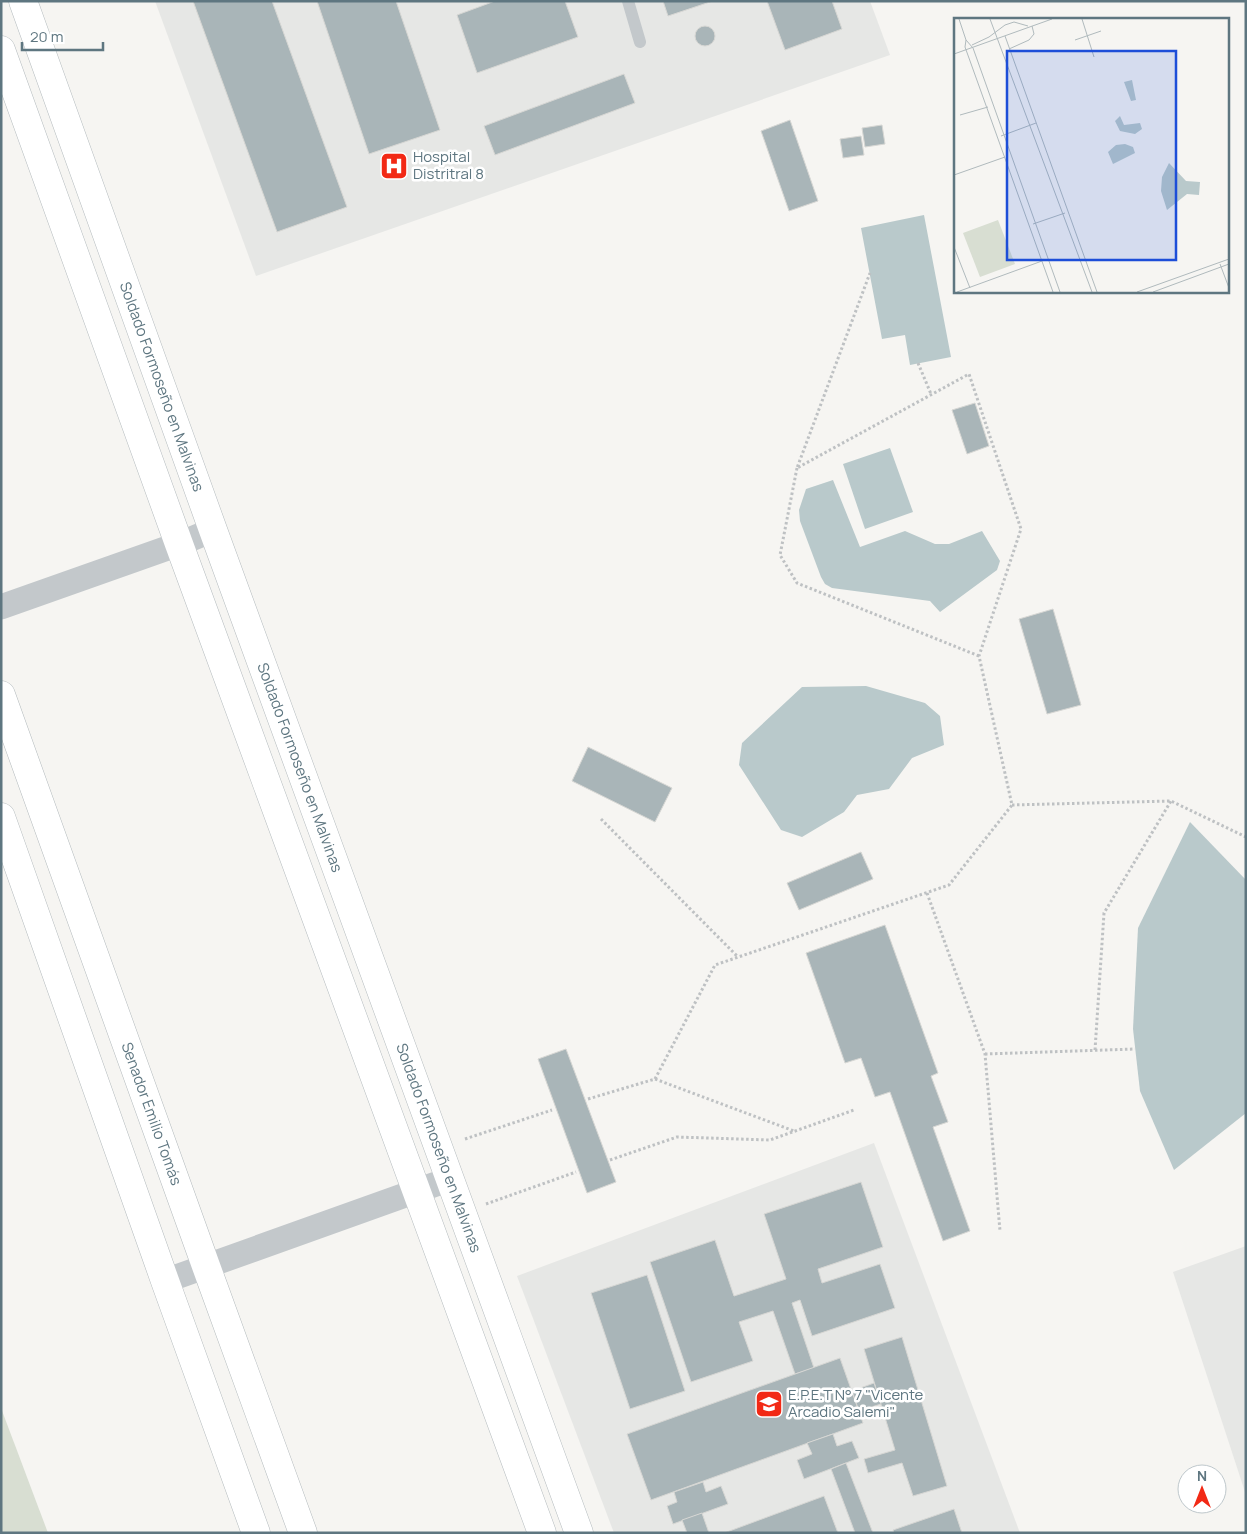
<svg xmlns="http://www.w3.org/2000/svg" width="1247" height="1534" viewBox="0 0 1247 1534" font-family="Manrope,sans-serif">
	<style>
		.built { fill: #e6e7e5 }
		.green { fill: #d8ded2 }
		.water { fill: #b9c9cb }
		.building { fill: #a9b5b8; stroke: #d7d7d4 }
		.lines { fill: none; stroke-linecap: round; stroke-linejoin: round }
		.secondary-casing { stroke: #b5bcbf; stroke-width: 29 }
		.primary-casing { stroke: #b3babd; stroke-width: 29 }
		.path { stroke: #bec1c3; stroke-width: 3; stroke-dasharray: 2.5 2.5; stroke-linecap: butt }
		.service { stroke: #c3c8cb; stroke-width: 12 }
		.minor { stroke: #c3c8cb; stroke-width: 25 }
		.secondary { stroke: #fff; stroke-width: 28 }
		.primary { stroke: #fff; stroke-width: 28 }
		.labels { text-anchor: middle; stroke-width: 5; stroke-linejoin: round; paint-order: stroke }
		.poi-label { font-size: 15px; fill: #5e7680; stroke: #fff; text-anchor: start }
		.street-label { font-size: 15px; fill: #5e7680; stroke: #fff }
		.inset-road { fill: none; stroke: #b0babd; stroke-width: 1 }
		.view { fill: #1d4ed8; fill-opacity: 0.15; stroke: #1d4ed8; stroke-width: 2.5 }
		.inset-edge { fill: none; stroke: #5e7680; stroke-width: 2.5 }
	</style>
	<rect width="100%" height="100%" fill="#f6f5f2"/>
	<!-- built -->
	<g class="built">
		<polygon points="155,1 870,1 890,55 256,276"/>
		<polygon points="874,1143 1020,1533 614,1533 517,1276"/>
		<polygon points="1246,1246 1246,1495 1173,1272"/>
	</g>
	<!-- green -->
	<polygon class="green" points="1,1408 48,1533 1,1533"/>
	<!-- water -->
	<g class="water">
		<polygon points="924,215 951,357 910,365 905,335 882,339 861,228"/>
		<polygon points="890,448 913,512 865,529 843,464"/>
		<polygon points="833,480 860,547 905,531 935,544 949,544 982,531 1000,561 997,570 940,612 930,601 832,588 825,584 821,577 800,521 799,510 806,489"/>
		<polygon points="866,686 925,703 940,716 944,745 912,758 889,789 857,795 844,812 802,837 781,830 739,765 742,743 802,687"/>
		<polygon points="1190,822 1246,880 1246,1113 1174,1170 1140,1091 1133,1029 1138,928"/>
	</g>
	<!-- building -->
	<g class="building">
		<polygon points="193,1 272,1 347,207 277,232"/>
		<polygon points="317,1 396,1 440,130 369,154"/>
		<polygon points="495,1 565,1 578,37 477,73 457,15"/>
		<polygon points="663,1 713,1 668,16"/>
		<polygon points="767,1 832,1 842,29 785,50"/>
		<circle cx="705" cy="36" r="10"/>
		<polygon points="624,74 635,103 495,155 484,126"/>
		<polygon points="790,120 818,201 789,211 761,131"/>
		<polygon points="882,125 885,144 865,147 862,128"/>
		<polygon points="861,136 864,155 843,158 840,139"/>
		<polygon points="975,403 989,446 967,454 952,410"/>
		<polygon points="1053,609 1081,705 1047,714 1019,619"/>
		<polygon points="588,747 672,788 655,822 572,781"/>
		<polygon points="861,852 873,879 799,910 787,883"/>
		<polygon points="885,925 938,1073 931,1076 948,1122 933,1127 970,1231 943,1241 890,1092 875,1097 861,1058 845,1063 806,953"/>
		<polygon points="566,1049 616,1182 587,1193 538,1059"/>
		<polygon points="861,1182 883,1247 818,1269 822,1283 880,1264 895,1308 812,1336 800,1300 792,1303 814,1368 795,1374 773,1311 739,1322 753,1361 691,1382 650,1262 715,1240 734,1296 786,1279 764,1214"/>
		<polygon points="647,1275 685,1391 630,1409 591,1293"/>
		<polygon points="902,1337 947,1486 913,1496 902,1463 868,1473 864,1459 895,1450 864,1349"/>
		<polygon points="840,1358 863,1423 651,1500 627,1434"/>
		<polygon points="874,1383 881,1404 859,1411 852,1391"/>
		<polygon points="833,1434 837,1446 852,1441 859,1458 804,1479 797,1460 812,1454 807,1443"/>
		<polygon points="846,1463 873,1533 855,1533 831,1469"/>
		<polygon points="703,1482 706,1492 721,1486 728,1504 673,1524 667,1506 677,1502 674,1492"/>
		<polygon points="824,1496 838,1533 724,1533"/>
		<polygon points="954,1509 962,1533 894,1533 893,1530"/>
		<polygon points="702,1513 709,1533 687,1533 682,1520"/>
	</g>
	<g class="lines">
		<!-- secondary casing -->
		<g class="secondary-casing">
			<g id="secondary">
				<path id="s1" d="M23 1 213 530 579 1533"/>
				<polyline points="1,50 179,544 542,1533"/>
			</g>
		</g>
		<!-- primary casing -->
		<g class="primary-casing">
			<g id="primary">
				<path id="s2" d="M1 695 206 1266 303 1533"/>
				<polyline points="1,817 165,1281 256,1533"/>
			</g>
		</g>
		<!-- path -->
		<g class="path">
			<polyline points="918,363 931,394"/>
			<polyline points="797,468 780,555 797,583 979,656"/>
			<polyline points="1012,805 1171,801 1246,837"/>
			<polyline points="601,819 738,957"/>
			<polyline points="927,893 985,1054 1000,1231"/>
			<polyline points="1095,1050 1104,913 1171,801"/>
			<polyline points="985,1054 1135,1049"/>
			<polyline points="655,1079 715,965 949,885 1012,805 979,656 1021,529 969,374 797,468 870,273"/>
			<polyline points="588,1099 655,1079 794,1131"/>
			<polyline points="465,1139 552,1110"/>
			<polyline points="610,1160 677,1137 770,1140 854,1110"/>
			<polyline points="486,1204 576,1172"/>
		</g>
		<!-- service -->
		<polyline class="service" points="628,1 640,42"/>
		<!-- minor -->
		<g class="minor">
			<polyline points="1,607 179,544 213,530"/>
			<polyline points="165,1281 450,1179"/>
		</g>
		<!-- secondary -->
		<use href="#secondary" class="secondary"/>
		<!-- primary -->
		<use href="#primary" class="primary"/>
	</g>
	<!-- icons -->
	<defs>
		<g id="hospital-square" transform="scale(1.4375)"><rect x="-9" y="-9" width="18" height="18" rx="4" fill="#f22915" stroke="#fff"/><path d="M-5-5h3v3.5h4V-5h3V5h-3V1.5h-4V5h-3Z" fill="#fff"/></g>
		<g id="school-square" transform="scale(1.4375)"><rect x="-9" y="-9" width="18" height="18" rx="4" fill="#f22915" stroke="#fff"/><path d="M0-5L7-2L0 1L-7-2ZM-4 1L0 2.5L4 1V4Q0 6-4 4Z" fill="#fff"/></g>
	</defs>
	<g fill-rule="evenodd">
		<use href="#hospital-square" x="394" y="166"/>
		<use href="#school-square" x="769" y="1404"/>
	</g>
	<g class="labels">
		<!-- poi labels -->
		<g class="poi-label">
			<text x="413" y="162">Hospital<tspan x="413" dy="17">Distritral 8</tspan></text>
			<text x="788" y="1400">E.P.E.T N° 7 "Vicente<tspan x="788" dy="17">Arcadio Salemi"</tspan></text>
		</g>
		<!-- street labels -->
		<g class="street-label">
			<text dy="5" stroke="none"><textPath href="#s1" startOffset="410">Soldado Formoseño en Malvinas</textPath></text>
			<text dy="5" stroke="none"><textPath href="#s1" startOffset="815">Soldado Formoseño en Malvinas</textPath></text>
			<text dy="5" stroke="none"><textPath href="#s2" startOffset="445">Senador Emilio Tomás</textPath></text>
			<text dy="5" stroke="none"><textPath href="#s1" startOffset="1220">Soldado Formoseño en Malvinas</textPath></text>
		</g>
	</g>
	<!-- overview -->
	<g transform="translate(954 18)">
		<rect width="275" height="275" fill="#f6f5f2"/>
		<path d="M44 202 61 246 26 259 9 215Z" fill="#d8ded2"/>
		<path d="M178 62 182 82 177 83 170 64ZM166 98 170 107 186 105 188 111 181 116 166 113 161 103ZM171 126 179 129 181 135 159 146 154 134 162 127ZM215 145 232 163 246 164 245 177 233 176 213 192 207 173 208 159Z" fill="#b9c9cb"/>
		<path class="inset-road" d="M5 1 12 22M36 1 138 274M128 1 140 39M51 18 143 274M12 22 19 30 106 274M12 22 11 29 99 274M121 22 147 13M18 27 35 19 51 7 60 4 74 8M55 31 75 22 80 16 78 8M0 36 98 1M6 97 34 89M47 118 82 105M0 157 51 139M79 206 111 195M0 229 16 270M266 246 275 270M3 274 88 243M183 274 275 241M199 274 275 246"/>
		<path class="view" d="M53 33H222V242H53Z"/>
		<rect width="275" height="275" class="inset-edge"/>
	</g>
	<!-- border -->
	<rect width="1247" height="1534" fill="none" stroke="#5e7680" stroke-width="5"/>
	<!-- north arrow -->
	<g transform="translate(1202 1489)"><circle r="24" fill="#ffffff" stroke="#bfc8cc"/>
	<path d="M0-4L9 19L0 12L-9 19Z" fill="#f22915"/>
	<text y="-8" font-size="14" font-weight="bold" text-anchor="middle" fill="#5e7680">N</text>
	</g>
	<!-- scale -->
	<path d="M22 42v8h81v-8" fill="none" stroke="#5e7680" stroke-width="2.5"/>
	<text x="30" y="42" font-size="15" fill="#5e7680" stroke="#ffffff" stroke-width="4" paint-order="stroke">20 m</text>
</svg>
